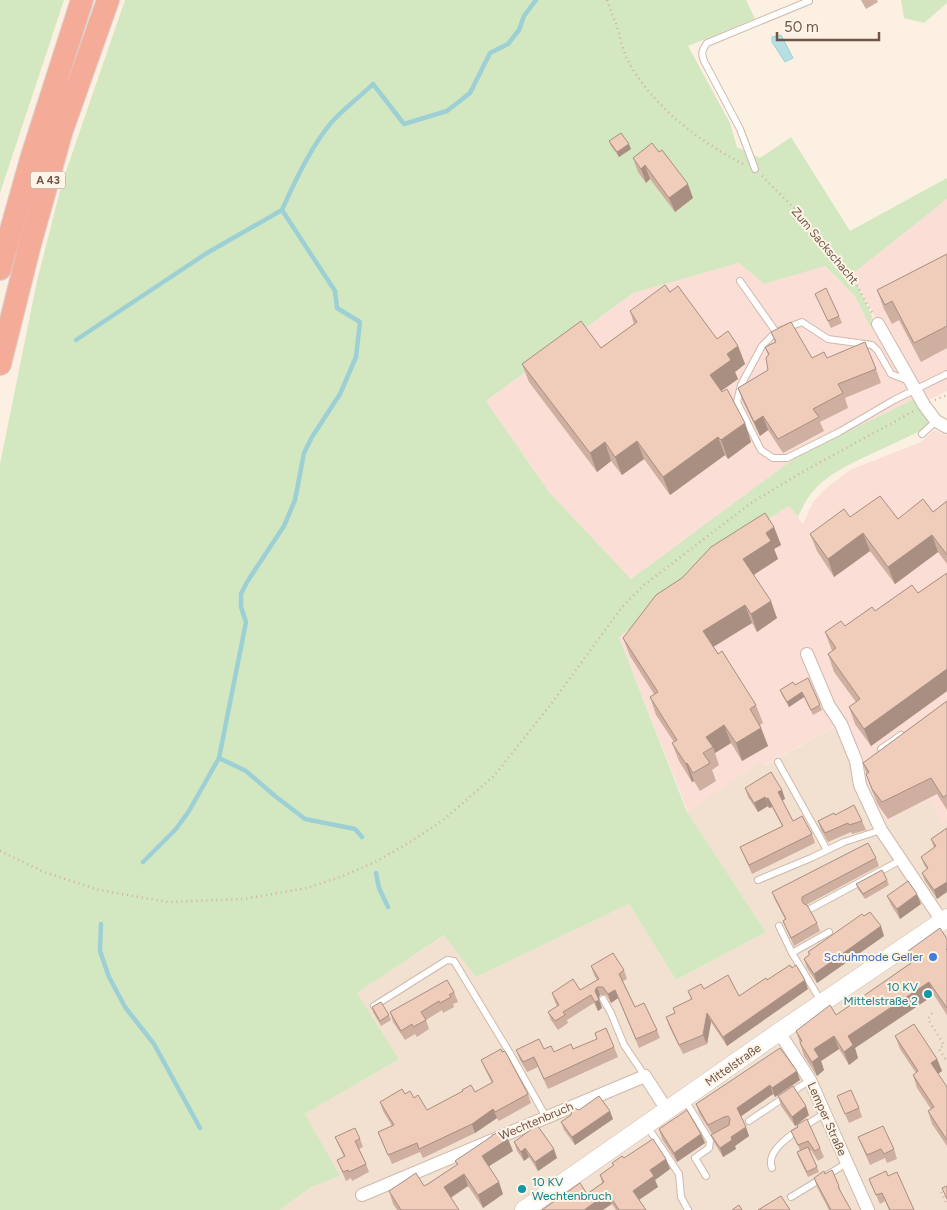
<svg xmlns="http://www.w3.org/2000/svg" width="947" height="1210" viewBox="0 0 947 1210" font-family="Figtree,sans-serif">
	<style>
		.residential { fill: #f2e1d0 }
		.commercial { fill: #fbded5 }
		.green { fill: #d3e8c0 }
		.water { fill: #b7e0e4; stroke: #9dd0d5 }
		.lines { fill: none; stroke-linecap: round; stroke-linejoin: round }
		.stream { stroke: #9dd0d5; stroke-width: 4.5 }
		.lane-casing { stroke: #ceb9ab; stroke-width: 8 }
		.street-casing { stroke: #ceb9ab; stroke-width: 14 }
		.secondary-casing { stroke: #d1b8a9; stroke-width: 19 }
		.highway-casing { stroke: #dad3d0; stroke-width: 24 }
		.path { stroke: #d4af9d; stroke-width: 2.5; stroke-dasharray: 1 4; stroke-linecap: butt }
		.lane { stroke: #fff; stroke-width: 6 }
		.street { stroke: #fff; stroke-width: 12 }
		.secondary { stroke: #fff; stroke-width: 18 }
		.highway { stroke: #f4ac99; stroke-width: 22 }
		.wall { fill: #ceafa0 }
		.shaded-wall { fill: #a88f82 }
		.building { fill: #f0ccba; stroke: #a88f82 }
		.shop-dot { fill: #3f7fe0; stroke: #fef4e7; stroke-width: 2 }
		.culture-dot { fill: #0f9aa8; stroke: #fef4e7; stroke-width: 2 }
		.labels { text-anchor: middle; stroke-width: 4; stroke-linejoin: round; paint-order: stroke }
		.shield { fill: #fef4e7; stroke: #9b8578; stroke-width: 1 }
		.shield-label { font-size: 11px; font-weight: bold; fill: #715549 }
		.street-label { font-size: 12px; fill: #715549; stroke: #fef4e7 }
		.shop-label { font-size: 12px; fill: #366cbe; stroke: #fef4e7; text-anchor: end }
		.culture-label { font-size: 12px; fill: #0d838f; stroke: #fef4e7; text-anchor: end }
	</style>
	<rect width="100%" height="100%" fill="#fbf0e1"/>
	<!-- residential -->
	<polygon class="residential" points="840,724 932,800 942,824 947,821 947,1210 280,1210 311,1187 339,1176 305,1114 399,1059 356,993 445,935 476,977 629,904 676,980 766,932 687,812 761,762 764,766"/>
	<!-- commercial -->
	<g class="commercial">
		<polygon points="947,199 947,391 927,401 878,323 852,274"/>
		<polygon points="739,263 764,284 824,266 855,296 871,327 872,316 916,398 795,458 631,579 549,492 486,401 633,293"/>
		<polygon points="934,430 947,435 947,822 942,824 932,800 881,824 843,722 763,766 761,762 688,812 619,637 711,562 727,543 789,506 803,524 813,502 824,490 850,470 921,442"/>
	</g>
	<!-- green -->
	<g class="green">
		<polygon points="0,0 64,0 0,193"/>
		<path d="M125 0H746L755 19 688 46 730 123 737 147 760 158 791 137 850 231 947 178V199L851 275 858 286 872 316 871 328 855 296 825 266 764 284 739 263 633 293 486 401 549 492 631 579 796 457 916 398 929 423C918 434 910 435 897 442 874 453 833 469 816 488 808 496 803 506 798 517L789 506 728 543 711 562 619 637 687 812 766 932 676 980 629 904 476 977 444 935 357 993 399 1059 305 1114 340 1176 311 1187 280 1210H0V464L37 281 62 183Z"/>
		<polygon points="901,0 947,0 947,3 924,23 904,18"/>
	</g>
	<!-- water -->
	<polygon class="water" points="781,35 793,58 785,62 772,42 772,37"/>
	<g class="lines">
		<!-- stream -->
		<g class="stream">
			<polyline points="76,340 207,253 282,210"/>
			<polyline points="219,758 246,771 275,796 305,819 355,829 362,837"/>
			<path d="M143 862 176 829 189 811 219 758 246 622 241 607V594L247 582 284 526 295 500 304 453 312 437 340 394 356 357 360 322 337 308 335 291 282 210C293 185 313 144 331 123 343 109 360 97 373 84L404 124 447 111 470 93 490 53 508 44 519 30 524 16 536 0"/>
			<polyline points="376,873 379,888 388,907"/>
			<polyline points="101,924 100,951 109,977 125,1007 154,1044 200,1128"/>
		</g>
		<!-- lane casing -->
		<g class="lane-casing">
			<g id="lane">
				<path d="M755 169 740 129 704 61C701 53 702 50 707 43L809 1"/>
				<polyline points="740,281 776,332 802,322 828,339 872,345 878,351 891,374 909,381"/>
				<polyline points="776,332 762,346 741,385 737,402 761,450 773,458 787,458 839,432 894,400 947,374"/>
				<polyline points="922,434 936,421"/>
				<polyline points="881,749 901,735"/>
				<polyline points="778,762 827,850"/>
				<polyline points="758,880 811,858 844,842 881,830"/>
				<polyline points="810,909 901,860"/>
				<polyline points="779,926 792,953"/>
				<polyline points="603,999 611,1013 624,1045 645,1076"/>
				<polyline points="821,1001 792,953 829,932"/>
				<polyline points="374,1006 447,960 454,961 511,1055 546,1117"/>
				<polyline points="685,1100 710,1141 709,1148 695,1158 706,1176"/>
				<polyline points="749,1121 810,1080"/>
				<polyline points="647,1126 679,1174 681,1197 688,1210"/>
				<path d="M772 1168C763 1146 810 1124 825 1113"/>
				<polyline points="791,1197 847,1163"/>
			</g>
		</g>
		<!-- street casing -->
		<g class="street-casing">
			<g id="street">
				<polyline points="878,324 924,405 936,421 947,427"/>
				<polyline points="807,654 829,706 841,724 856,761 860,785 881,830 942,921"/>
				<polyline points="779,1032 810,1080 868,1210"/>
				<polyline points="362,1195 645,1076 667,1110"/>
			</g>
		</g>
		<!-- secondary casing -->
		<g class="secondary-casing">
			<polyline id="secondary" points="524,1210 779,1032 947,918"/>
		</g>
		<!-- highway casing -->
		<g class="highway-casing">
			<g id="highway">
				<polyline points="0,269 32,156 82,0"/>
				<polyline points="0,364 30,244 62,130 108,0"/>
			</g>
		</g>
		<!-- path -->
		<g class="path">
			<path d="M607 0C611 11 615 21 619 33 621 41 623 51 627 59 651 105 697 140 743 164"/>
			<polyline points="762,176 807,221 852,276 872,313"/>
			<polyline points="935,400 947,395"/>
			<polyline points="0,851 44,872 99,890 168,902 244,899 307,888 343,876 375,862 407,844 442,821 494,776 551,704 622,607 644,585 751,503 806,470 914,411"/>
			<polyline points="932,1013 928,1019 944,1045 939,1049 947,1062"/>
			<polyline points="941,1192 947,1204"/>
		</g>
		<!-- lane -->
		<use href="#lane" class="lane"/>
		<!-- street -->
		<use href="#street" class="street"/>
		<!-- secondary -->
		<use href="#secondary" class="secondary"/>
		<!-- highway -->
		<use href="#highway" class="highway"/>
	</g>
	<!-- wall -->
	<g class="wall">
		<polygon points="861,0 877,0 878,2 866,9"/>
		<polygon points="609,141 631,149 619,157 611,146"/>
		<polygon points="633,158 693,198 675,212 650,179 646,183 638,172"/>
		<polygon points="947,254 947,348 921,362 899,320 892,324 884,309 877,290"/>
		<polygon points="670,292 717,339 738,346 745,364 735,372 738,379 721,391 745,423 751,442 728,459 725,455 670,495 644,459 622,475 611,461 597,472 529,382 522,364 601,348 634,324 630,311"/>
		<polygon points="815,294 839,316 842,323 831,328"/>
		<polygon points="771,332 812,358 827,358 876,369 881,383 845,398 848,408 820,422 824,431 783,453 768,430 760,436 743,402 738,388 768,370 768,355 765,347 775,342"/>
		<polygon points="947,501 947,564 938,552 895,584 870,551 834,577 817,551 810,534 850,517 898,519 933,512"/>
		<polygon points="774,527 781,545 774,549 778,559 754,575 777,618 757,632 752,623 713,646 756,705 763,723 760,725 768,746 742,761 731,743 715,753 719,765 712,770 716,781 700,791 694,781 692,782 679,761 672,743 674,742 656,715 650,697 654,694 630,656 623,638"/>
		<polygon points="947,573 947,691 871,746 855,724 849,707 856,702 834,672 828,654 832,651 825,632 845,626 875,611 918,593"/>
		<polygon points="795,685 820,705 822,710 813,715 804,697 789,707 782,695 780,690"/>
		<polygon points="947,701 947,810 937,794 888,819 878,805 872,791 863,763"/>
		<polygon points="745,788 782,790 785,799 782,800 793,821 812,834 815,843 752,874 740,847 782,826 772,807 769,808 768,806 758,812 748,797"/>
		<polygon points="835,815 862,821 866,830 852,834 851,832 828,842 821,830 818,821"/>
		<polygon points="947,828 937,899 925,881 922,873 927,869 924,865 921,857 934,848 931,839"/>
		<polygon points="876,858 879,866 806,905 817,923 820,931 794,946 783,921 785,919 775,900 772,892"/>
		<polygon points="887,880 889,885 865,899 858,889 856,884"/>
		<polygon points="887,896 921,904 900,919 891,905"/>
		<polygon points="884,936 817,983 807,968 804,959 809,955 808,952"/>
		<polygon points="947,939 947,1015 934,995 855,1048 858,1058 849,1065 839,1049 821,1061 824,1070 817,1076 804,1056 796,1031 836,1015 912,962 908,951"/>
		<polygon points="591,966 624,970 627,979 623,981 635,1007 657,1030 660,1038 639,1048 618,998 611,1003 606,995 600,995 599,998 602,1008 598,1011 594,1003 567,1020 568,1023 558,1030 551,1020 548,1012 557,1006 555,1002 552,993 580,990 597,980 594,975"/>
		<polygon points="767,980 808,989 727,1046 711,1022 707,1044 683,1054 669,1026 666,1017 675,1013 673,1008 691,999 688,991 704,989 739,996"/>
		<polygon points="454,992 458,1002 453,1004 454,1007 443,1013 442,1010 426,1020 429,1029 417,1037 415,1034 405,1040 393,1022 390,1012"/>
		<polygon points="372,1007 389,1015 391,1020 381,1026 373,1012"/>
		<polygon points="895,1036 937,1059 942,1071 938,1074 947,1087 947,1146 932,1124 928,1111 931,1109 917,1088 913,1075 916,1073 900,1049"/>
		<polygon points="614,1047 618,1057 548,1089 538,1067 527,1072 520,1060 516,1050 544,1049 554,1052 573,1049"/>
		<polygon points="780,1048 800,1080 775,1097 773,1094 741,1116 749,1136 735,1146 736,1149 723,1157 715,1144 711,1135 728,1125 712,1134 699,1113 696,1104"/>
		<polygon points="481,1060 528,1094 531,1103 499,1121 497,1118 475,1133 423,1158 420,1152 392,1164 378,1132 392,1126 383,1111 380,1102 405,1094 414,1098 427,1110 475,1092 492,1083 485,1069"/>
		<polygon points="778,1096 809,1115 795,1126 781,1106"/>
		<polygon points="837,1096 859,1108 862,1117 849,1123"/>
		<polygon points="579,1110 613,1119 575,1145 564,1130 561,1122"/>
		<polygon points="797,1125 820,1148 824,1157 818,1161 811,1150 810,1151 819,1172 808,1177 798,1156 797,1152 800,1150 791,1131 798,1127"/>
		<polygon points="659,1129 701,1134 705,1143 677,1162 662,1139"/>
		<polygon points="335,1137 360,1139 363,1147 359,1149 366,1164 369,1172 352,1181 351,1178 346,1181 337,1160 344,1157"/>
		<polygon points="858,1137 894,1149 897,1159 887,1163 885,1158 870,1165"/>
		<polygon points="514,1142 557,1158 538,1171 529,1157 524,1161 517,1151"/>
		<polygon points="513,1151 489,1166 503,1194 483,1208 468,1186 451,1198 459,1210 397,1210 393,1204 389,1191 424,1186 457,1165 455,1161"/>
		<polygon points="624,1158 666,1159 670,1169 655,1180 658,1187 639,1200 646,1210 616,1210 612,1204 587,1194 602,1183 600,1175 613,1166 612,1163"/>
		<polygon points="825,1174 839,1186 842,1195 851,1210 829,1210 817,1187 814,1178"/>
		<polygon points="888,1176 914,1210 889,1210 885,1201 880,1204 869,1179"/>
	</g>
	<!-- shaded-wall -->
	<g class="shaded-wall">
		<polygon points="629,144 631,149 619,157 617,152"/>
		<polygon points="645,165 650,179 646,183 641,169"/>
		<polygon points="688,184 693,198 675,212 669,198"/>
		<polygon points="738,346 745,364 735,372 738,379 717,394 710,375 727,354"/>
		<polygon points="763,416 768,430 760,436 754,422"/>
		<polygon points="745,423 751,442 728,459 721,440"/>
		<polygon points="718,437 725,455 670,495 663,477"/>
		<polygon points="637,441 644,459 622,475 615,457"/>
		<polygon points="605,442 611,461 597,472 590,453"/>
		<polygon points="774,527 781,545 774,549 778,559 750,577 743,559 766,533"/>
		<polygon points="863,533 870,551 834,577 828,559"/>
		<polygon points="932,535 938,552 895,584 888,567"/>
		<polygon points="771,601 777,618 757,632 751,614"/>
		<polygon points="745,605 752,623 710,649 703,631"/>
		<polygon points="947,669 947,691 871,746 864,729"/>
		<polygon points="802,692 804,697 789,707 787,702"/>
		<polygon points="724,725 731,743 715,753 713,747 706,737"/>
		<polygon points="761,728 768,746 742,761 736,743"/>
		<polygon points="687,763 694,781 692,782 686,764"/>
		<polygon points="782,790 785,799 781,801 778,792"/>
		<polygon points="765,797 768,806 758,812 754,803"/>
		<polygon points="768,798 772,807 769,808 766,799"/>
		<polygon points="947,882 947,892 937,899 934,890"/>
		<polygon points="917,894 921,904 900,919 897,909"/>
		<polygon points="881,926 884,936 817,983 814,974"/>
		<polygon points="805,980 808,989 727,1046 723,1037"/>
		<polygon points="929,982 934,995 855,1048 858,1058 849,1065 844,1052 848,1036"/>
		<polygon points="597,987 600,995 598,999 595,991"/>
		<polygon points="615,990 618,998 611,1003 608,994"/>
		<polygon points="599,1000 602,1008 598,1011 595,1002"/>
		<polygon points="707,1013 711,1022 707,1044 703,1035"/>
		<polygon points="834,1036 839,1049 821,1061 824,1070 817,1076 812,1062 814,1049"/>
		<polygon points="937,1059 942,1071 936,1075 931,1063"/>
		<polygon points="797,1071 800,1080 775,1097 772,1088"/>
		<polygon points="770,1085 773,1094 740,1117 737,1108"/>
		<polygon points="806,1106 809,1115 795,1126 792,1117"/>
		<polygon points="493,1109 497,1118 475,1133 472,1124"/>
		<polygon points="610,1111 613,1119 575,1145 572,1137"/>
		<polygon points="746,1127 749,1136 735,1146 736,1149 723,1157 720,1148 731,1137"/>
		<polygon points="701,1134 705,1143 677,1162 674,1153"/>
		<polygon points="508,1139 513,1151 486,1168 482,1156"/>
		<polygon points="525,1148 529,1157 524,1161 521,1152"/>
		<polygon points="554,1149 557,1158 538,1171 535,1162"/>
		<polygon points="666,1159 670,1169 655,1180 658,1187 637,1201 633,1191 650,1170"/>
		<polygon points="464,1174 468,1186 448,1199 444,1187"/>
		<polygon points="499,1182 503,1194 483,1208 478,1195"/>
		<polygon points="608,1193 612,1204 603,1210 584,1210"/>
	</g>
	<!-- building -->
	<g class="building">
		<polygon points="621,133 629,144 617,152 609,141"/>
		<polygon points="652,143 659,152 662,150 688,184 669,198 645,165 641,169 633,158"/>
		<polygon points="947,254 947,326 914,343 892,301 885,305 877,290"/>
		<polygon points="665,285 670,292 678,286 717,339 728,331 738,346 727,354 731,360 710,375 722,392 727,389 745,423 721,440 718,437 663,477 637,441 615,457 605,442 590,453 522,364 581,321 601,348 637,322 630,311"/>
		<polygon points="826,288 839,316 828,321 815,294"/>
		<polygon points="791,322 812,358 824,352 827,358 865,342 876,369 838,384 843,393 813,409 819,417 778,439 763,416 754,422 738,388 768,370 766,358 769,354 765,347 776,342 771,332"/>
		<polygon points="880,496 898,519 923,499 933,512 947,501 947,555 932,535 888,567 863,533 828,559 810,534 844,509 850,517"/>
		<polygon points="765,513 774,527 766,533 771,541 743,559 771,601 751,614 745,605 703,631 718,654 722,651 756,705 750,709 761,728 736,743 724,725 706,737 713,747 703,753 710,763 693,773 687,763 686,764 672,743 677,740 650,697 658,692 623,638 656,595 682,578 711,547"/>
		<polygon points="947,573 947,669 864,729 849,707 860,699 828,654 836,648 825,632 841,621 845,626 872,607 875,611 912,585 918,593"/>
		<polygon points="808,678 820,705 811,710 802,692 787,702 780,690 793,682 795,685"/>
		<polygon points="947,701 947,795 943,797 931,778 882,802 872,789 866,774 869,772 863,763"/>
		<polygon points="771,772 782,790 778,792 793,821 802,816 812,834 749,865 740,847 783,826 768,798 766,799 765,797 754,803 745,788"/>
		<polygon points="854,805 862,821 849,825 848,823 825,833 818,821 834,813 835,815"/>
		<polygon points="947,828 947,882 934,890 922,873 928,868 921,857 936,846 931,839"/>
		<polygon points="868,843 876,858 802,897 802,901 804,904 807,905 817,923 791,938 783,921 786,919 772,892"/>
		<polygon points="882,870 887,880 863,894 856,884"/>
		<polygon points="908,881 917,894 897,909 887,896"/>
		<polygon points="870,912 881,926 814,974 804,959 810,954 808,952 862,914 864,916"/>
		<polygon points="940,928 947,939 947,949 946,949 947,950 947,1008 929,982 848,1036 853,1045 844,1052 834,1036 814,1049 819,1057 812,1062 800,1043 802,1041 796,1031 830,1005 836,1015 914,961 908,951"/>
		<polygon points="613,953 624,970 619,974 635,1007 644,1003 657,1030 636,1039 615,990 608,994 603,987 597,987 595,991 599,1000 595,1002 591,995 563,1012 565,1015 555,1021 548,1012 559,1005 552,993 573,979 580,990 599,979 591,966"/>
		<polygon points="790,965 792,968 796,965 805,980 723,1037 707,1013 703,1035 679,1045 666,1017 675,1013 673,1008 692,999 688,991 701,984 704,989 728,975 739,996 766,978 767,980"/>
		<polygon points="447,980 454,992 449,995 451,997 440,1003 439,1001 421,1012 426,1020 413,1027 412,1024 401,1031 390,1012"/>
		<polygon points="381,1002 389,1015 380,1021 372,1007"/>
		<polygon points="914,1024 937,1059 931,1063 947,1087 947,1140 928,1111 934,1107 913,1075 918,1071 895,1036"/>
		<polygon points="606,1028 614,1047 544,1079 534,1057 523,1062 516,1050 539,1039 544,1049 551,1046 554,1052 571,1044 573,1049 597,1039 595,1033"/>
		<polygon points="780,1048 797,1071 772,1088 770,1085 737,1108 746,1127 731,1137 732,1140 720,1148 711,1135 729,1125 730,1119 728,1116 724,1117 708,1125 696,1104"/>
		<polygon points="501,1049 502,1052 505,1051 528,1094 495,1112 493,1109 472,1124 419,1149 417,1143 388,1155 378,1132 394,1125 380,1102 402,1089 405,1094 410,1091 414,1098 418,1095 427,1110 463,1091 462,1090 471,1085 475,1092 493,1082 481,1060"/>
		<polygon points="793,1086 806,1106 792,1117 778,1096"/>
		<polygon points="851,1090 859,1108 845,1114 837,1096"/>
		<polygon points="599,1096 610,1111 572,1137 561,1122 571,1115 572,1107 579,1110"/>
		<polygon points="687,1110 701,1134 674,1153 659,1129"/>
		<polygon points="807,1119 820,1148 815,1151 808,1141 798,1145 791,1131 798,1127 797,1125"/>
		<polygon points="537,1125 554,1149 535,1162 525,1148 521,1152 514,1142"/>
		<polygon points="883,1126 894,1149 884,1154 881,1149 867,1155 858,1137"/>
		<polygon points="355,1128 360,1139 355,1141 366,1164 349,1172 348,1170 343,1172 337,1160 345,1156 335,1137"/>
		<polygon points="503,1131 508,1139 482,1156 499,1182 478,1195 464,1174 444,1187 459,1210 401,1210 389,1191 416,1173 424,1186 428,1184 458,1164 455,1161 492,1136 492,1135"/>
		<polygon points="653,1139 666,1159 650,1170 654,1176 633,1191 646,1210 619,1210 608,1193 584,1210 542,1210 580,1183 587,1194 604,1182 600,1175 614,1165 612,1163 622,1156 624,1158"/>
		<polygon points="808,1147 817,1167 807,1172 797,1152"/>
		<polygon points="832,1170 839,1186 838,1187 851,1210 831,1210 814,1178 824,1171 825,1174"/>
		<polygon points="886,1171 888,1176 897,1172 914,1210 890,1210 882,1193 876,1195 869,1179"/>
		<polygon points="947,1186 947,1199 942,1188"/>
		<polygon points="781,1196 790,1210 758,1210"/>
		<polygon points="739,1205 742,1210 732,1210"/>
	</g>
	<!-- markers -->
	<circle class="shop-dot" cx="933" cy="957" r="5"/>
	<g class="culture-dot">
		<circle cx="928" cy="994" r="5"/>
		<circle cx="522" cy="1189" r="5"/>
	</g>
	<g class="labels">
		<!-- shield labels -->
		<rect class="shield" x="30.5" y="171.5" width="35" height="17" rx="4"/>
		<g class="shield-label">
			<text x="48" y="184">A 43</text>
		</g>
		<!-- street labels -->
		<g class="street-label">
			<text transform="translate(825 246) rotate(50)" y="4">Zum Sackschacht</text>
			<text transform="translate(733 1065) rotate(-35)" y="4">Mittelstraße</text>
			<text transform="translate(827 1119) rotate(66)" y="4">Lemper Straße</text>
			<text transform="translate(536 1121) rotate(-23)" y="4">Wechtenbruch</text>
		</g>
		<!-- shop labels -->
		<g class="shop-label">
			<text x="923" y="961">Schuhmode Geller</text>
		</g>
		<!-- culture labels -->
		<g class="culture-label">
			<text x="918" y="991">10 KV<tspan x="918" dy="14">Mittelstraße 2</tspan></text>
			<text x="532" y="1186" text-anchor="start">10 KV<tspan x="532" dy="14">Wechtenbruch</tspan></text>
		</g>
	</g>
	<!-- scale -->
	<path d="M777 32v8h102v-8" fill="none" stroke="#715549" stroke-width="2.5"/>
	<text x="784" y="32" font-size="15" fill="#715549" stroke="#fef4e7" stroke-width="4" paint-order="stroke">50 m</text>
</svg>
